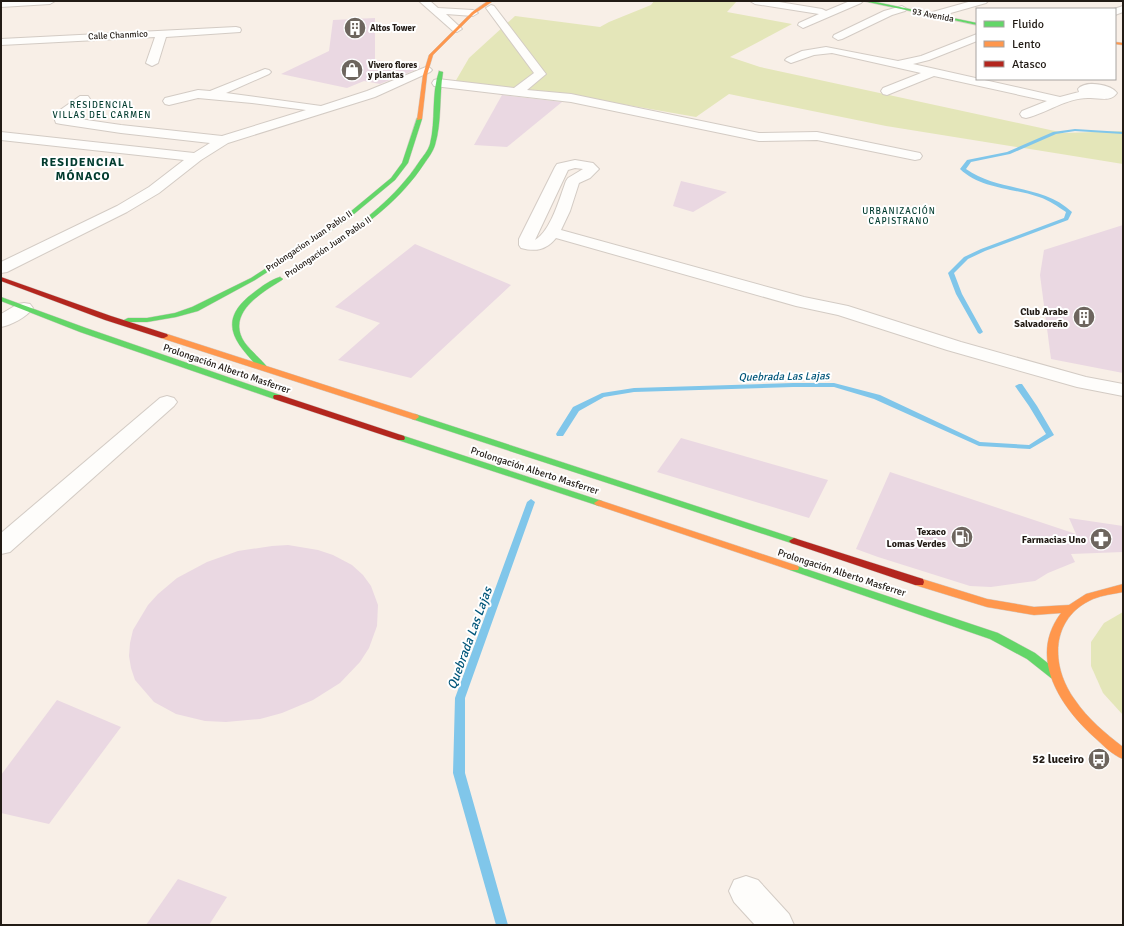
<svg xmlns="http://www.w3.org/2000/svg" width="1124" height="926" viewBox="0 0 1124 926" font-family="Signika,sans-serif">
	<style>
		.green { fill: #e4e6b9 }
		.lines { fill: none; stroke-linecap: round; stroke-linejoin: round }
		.stream { fill: #80c6ea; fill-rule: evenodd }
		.building { fill: #ead8e2 }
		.street-casing { stroke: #d3cbc4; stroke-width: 2 }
		.fast-casing { stroke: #d3cbc4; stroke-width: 1 }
		.slow-casing { stroke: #d3cbc4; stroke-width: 1 }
		.jam-casing { stroke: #d3cbc4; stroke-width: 1 }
		.street { fill: #fefdfb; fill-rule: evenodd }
		.fast { fill: #63d668; fill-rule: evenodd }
		.slow { fill: #ff974d; fill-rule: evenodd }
		.jam { fill: #b3261e; fill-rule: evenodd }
		.labels { text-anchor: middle; stroke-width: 4; stroke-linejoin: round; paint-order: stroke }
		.far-street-label { font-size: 9px; fill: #221b15; stroke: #fff }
		.far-poi-label { font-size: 9px; font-weight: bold; fill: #221b15; stroke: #fff; text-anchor: start }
		.far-neighbourhood-label { font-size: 9px; letter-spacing: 1px; fill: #023c2f; stroke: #fff }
		.poi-label { font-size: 10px; font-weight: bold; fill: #221b15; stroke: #fff; text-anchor: end }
		.street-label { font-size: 10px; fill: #221b15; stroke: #fff }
		.water-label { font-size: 11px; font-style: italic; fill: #00567a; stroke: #fff }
		.far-district-label { font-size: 12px; font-weight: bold; letter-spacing: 1px; fill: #023c2f; stroke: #fff }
		.near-poi-label { font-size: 12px; font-weight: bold; fill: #221b15; stroke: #fff; text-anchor: end }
		.near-water-label { font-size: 13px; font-style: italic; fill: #00567a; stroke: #fff }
	</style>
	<rect width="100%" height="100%" fill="#f8efe7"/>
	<!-- green -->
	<g class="green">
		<polygon points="654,1 737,1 727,12 792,24 730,57 760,67 1064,133 1123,131 1123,164 886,126 729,94 696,117 593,99 455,82 469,58 515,16 600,27 609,22 651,5"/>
		<polygon points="1123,612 1123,715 1103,693 1091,666 1091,642 1104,623"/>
	</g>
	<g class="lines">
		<!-- stream -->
		<g class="stream">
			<path d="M1075 129 1123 132V134L1075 131 1056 134 1010 154 971 162 966 169C998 192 1043 184 1072 212L1068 220 985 251 968 259 954 273 962 294 983 332 980 334 978 333 956 294 948 273 964 257 981 249 1064 218 1066 212C1058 207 1049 200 1039 197 1013 188 981 189 960 169L967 160 1007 152 1053 132Z"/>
			<polygon points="793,383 834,383 880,395 980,442 1029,445 1046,434 1029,406 1015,386 1019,384 1022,384 1037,406 1054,435 1030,449 979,446 874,399 834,387 793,387 634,392 604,397 579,411 563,436 557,436 556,434 573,407 602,393 634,388"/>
			<polygon points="531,499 535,502 465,698 465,773 508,925 496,925 453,773 455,698 527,502"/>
		</g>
	</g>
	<!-- building -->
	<g class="building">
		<polygon points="375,18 375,60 420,66 420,68 380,84 364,81 347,88 281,74 329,51 333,20"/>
		<polygon points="502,95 562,102 507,147 474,145"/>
		<polygon points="681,181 727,192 693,212 673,206"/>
		<polygon points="1123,225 1123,373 1051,359 1040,275 1044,250"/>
		<polygon points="415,244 511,285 411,378 338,360 380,323 335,307"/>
		<polygon points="681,438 828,480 809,518 657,472"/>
		<polygon points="890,472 1076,534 1069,518 1123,526 1123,552 1071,554 1075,562 1048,573 1035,581 991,587 970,586 878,557 856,549"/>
		<polygon points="288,545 318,550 333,555 352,565 363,575 371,586 378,605 377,626 369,648 360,662 340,683 313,700 282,713 260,719 226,722 205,721 176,714 154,702 135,680 131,668 129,656 130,643 133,630 148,605 158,594 177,578 207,562 238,551 272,546"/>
		<polygon points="57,700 121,727 49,824 1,813 1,775"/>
		<polygon points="178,879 227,897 209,925 146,925"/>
	</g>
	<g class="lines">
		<!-- street casing -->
		<g class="street-casing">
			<g id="street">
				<polygon points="1,1 55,1 50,4 1,7"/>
				<polygon points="419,1 430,1 438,8 473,10 478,13 473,16 446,14 462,29 457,32 453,31"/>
				<polygon points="750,1 773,1 822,9 826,11 850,1 863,1 861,3 803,28 798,25 799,23 819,14 755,4"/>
				<polygon points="972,1 988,1 986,3 933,18 928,15 929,13"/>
				<polygon points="491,5 494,6 546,74 527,90 571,94 759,133 817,132 915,152 920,153 922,156 920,159 915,160 817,140 759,141 571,102 434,86 432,83 434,80 438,79 514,88 534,73 486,8"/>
				<polygon points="902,6 907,9 905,11 892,15 842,39 838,40 833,37 834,35 884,11"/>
				<polygon points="1123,6 1123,12 1115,15 1114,9"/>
				<polygon points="236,27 240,28 241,30 240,32 166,37 158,63 152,66 146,63 155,37 1,45 1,39"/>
				<path d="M977 34V41L929 60 913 64 1060 97 1079 92 1078 89C1085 80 1111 84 1117 93 1110 103 1098 97 1088 98 1066 98 1047 113 1026 118L1022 117 1020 114 1022 111 1047 101 934 76 887 95 883 94 881 91 883 88 921 73 832 53 814 55 791 63 785 60 787 58 802 51 826 47 898 61 921 56Z"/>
				<polygon points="426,67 430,68 432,70 430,72 375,97 228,143 201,160 159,193 127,212 7,272 1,273 1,262 117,206 149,187 184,160 1,140 1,132 194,153 210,143 121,133 61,124 56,123 53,115 80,96 88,96 90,99 88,102 66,117 121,125 222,136 306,110 252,103 198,98 169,105 165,104 163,101 165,98 198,90 210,91 265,69 269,70 271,72 269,74 226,93 321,106 367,91"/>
				<path d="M575 160 593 163 599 169 590 178 579 183 570 211 561 230 804 297 848 306 961 342 1086 377 1123 384V396L1077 387 947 350 838 315 796 306 556 238C546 250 536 252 521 248L519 245V239L555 167 557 164ZM575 168 583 169 568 178 566 181C560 197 551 231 535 240L568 170Z"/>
				<path d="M24 303 30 304 33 308C27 317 11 325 1 327V314L18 304Z"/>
				<polygon points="167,396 174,398 177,402 174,406 10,552 1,554 1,533 160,398"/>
				<polygon points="746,876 758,880 789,914 794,925 755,925 734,902 729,891 734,880"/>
			</g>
		</g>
		<!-- fast casing -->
		<g class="fast-casing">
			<g id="fast">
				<polygon points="863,1 871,1 977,23 977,25"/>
				<path d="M439 71 443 72C439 96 442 122 435 145 433 152 428 158 424 164 401 199 369 223 334 246H330V244C364 221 396 197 419 162 423 156 428 151 430 144 436 120 431 94 439 71Z"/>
				<polygon points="417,118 422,119 408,163 395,180 342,224 255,280 198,311 176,317 147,322 125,322 124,320 128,318 147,318 175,313 192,307 251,278 338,222 391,178 402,163"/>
				<path d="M280 277 283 279 282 280C261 293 225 314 245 343 252 352 261 359 268 368L264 370H261C239 346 216 325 248 297 257 290 269 280 280 277Z"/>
				<polygon points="1,297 86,328 280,395 281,397 280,399 274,399 80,332 1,301"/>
				<polygon points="415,414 797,539 799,541 794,544 791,543 412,419 411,417"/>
				<polygon points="401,435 602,501 604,503 599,506 596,505 398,440 397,438 398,436"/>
				<polygon points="794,565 998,633 1035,653 1059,672 1061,675 1059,678 1055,679 1051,678 1027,659 990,639 790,570 789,568 790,566"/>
			</g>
		</g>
		<!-- slow casing -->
		<g class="slow-casing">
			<g id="slow">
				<polygon points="488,1 493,1 474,14 433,55 427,75 422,119 417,120 423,75 429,55 472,12"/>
				<polygon points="1115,42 1123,43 1123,45 1115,44"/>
				<polygon points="161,334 167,334 418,415 419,417 415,420 412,419 161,338"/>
				<polygon points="599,500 798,566 799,568 798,570 790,570 596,505 594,503"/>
				<path d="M919 578 987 599 1034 607 1069 605 1086 594 1123 584V592C1113 594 1103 595 1093 599 1050 618 1050 666 1075 700 1088 719 1105 733 1123 747V759C1112 755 1102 744 1094 737 1059 705 1028 657 1061 613L1034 615 987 607 915 585 914 582 915 579Z"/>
			</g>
		</g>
		<!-- jam casing -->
		<g class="jam-casing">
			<g id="jam">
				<polygon points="1,277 111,316 167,334 168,336 164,338 161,338 105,320 1,281"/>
				<polygon points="274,395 280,395 404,436 405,438 404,440 398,440 274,399 273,397"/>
				<polygon points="794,538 923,579 924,582 923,585 915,585 791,543 789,541"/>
			</g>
		</g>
		<!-- street -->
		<use href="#street" class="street"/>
		<!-- fast -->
		<use href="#fast" class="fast"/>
		<!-- slow -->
		<use href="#slow" class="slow"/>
		<!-- jam -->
		<use href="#jam" class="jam"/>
	</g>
	<!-- icons -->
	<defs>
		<g id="building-disc" transform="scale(1.15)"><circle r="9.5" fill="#6d655e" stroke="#fff"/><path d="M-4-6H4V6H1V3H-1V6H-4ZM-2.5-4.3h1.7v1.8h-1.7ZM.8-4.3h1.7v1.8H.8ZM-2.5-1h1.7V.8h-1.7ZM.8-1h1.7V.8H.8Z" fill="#fff"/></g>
		<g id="shop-disc" transform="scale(1.15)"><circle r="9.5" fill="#6d655e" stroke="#fff"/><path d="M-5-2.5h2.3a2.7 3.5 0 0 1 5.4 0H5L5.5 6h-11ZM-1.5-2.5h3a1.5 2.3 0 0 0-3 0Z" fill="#fff"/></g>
		<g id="fuel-disc" transform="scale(1.15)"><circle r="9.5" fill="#6d655e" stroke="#fff"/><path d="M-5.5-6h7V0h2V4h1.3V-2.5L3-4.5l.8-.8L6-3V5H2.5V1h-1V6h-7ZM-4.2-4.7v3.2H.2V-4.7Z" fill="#fff"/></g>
		<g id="pharmacy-disc" transform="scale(1.15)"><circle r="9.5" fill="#6d655e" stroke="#fff"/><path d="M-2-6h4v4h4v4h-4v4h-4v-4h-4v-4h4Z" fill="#fff"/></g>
		<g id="bus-disc" transform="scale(1.15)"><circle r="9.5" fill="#6d655e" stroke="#fff"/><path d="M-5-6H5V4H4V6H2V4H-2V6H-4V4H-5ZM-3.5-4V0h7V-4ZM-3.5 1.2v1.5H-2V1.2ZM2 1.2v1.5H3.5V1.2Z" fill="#fff"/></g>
	</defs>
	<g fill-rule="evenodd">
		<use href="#building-disc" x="355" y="28"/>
		<use href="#shop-disc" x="352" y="70"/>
		<use href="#building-disc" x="1084" y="317"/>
		<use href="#fuel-disc" x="962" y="537"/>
		<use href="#pharmacy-disc" x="1101" y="539"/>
		<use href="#bus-disc" x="1099" y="759"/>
	</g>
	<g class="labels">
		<!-- far-street labels -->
		<g class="far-street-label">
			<text transform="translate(933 15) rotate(11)" y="3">93 Avenida</text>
			<text transform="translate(118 35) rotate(-3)" y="3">Calle Chanmico</text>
			<text transform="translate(309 241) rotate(-34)" y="3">Prolongacion Juan Pablo II</text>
			<text transform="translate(328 247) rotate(-34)" y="3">Prolongación Juan Pablo II</text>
		</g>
		<!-- far-poi labels -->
		<g class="far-poi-label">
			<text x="370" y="31">Altos Tower</text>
			<text x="368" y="68">Vivero flores<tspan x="368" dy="10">y plantas</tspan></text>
		</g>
		<!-- far-neighbourhood labels -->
		<g class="far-neighbourhood-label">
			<text x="102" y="108">RESIDENCIAL<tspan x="102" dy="10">VILLAS DEL CARMEN</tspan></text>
			<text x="899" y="214">URBANIZACIÓN<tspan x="899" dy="10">CAPISTRANO</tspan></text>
		</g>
		<!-- poi labels -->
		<g class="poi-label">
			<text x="1068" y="315">Club Arabe<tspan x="1068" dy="12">Salvadoreño</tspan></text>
			<text x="946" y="535">Texaco<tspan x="946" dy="12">Lomas Verdes</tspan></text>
			<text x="1086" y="543">Farmacias Uno</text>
		</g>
		<!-- street labels -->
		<g class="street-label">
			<text transform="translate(227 368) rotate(19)" y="4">Prolongación Alberto Masferrer</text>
			<text transform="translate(535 470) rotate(18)" y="4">Prolongación Alberto Masferrer</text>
			<text transform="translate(842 572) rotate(18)" y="4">Prolongación Alberto Masferrer</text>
		</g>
		<!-- water labels -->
		<g class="water-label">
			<text transform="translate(784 376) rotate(-1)" y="4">Quebrada Las Lajas</text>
		</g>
		<!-- far-district labels -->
		<g class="far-district-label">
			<text x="83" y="166">RESIDENCIAL<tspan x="83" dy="14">MÓNACO</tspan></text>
		</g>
		<!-- near-poi labels -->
		<g class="near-poi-label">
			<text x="1084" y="763">52 luceiro</text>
		</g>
		<!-- near-water labels -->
		<g class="near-water-label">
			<text transform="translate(469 638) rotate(-70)" y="5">Quebrada Las Lajas</text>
		</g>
	</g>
	<!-- border -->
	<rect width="1124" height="926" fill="none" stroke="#221b15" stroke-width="4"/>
	<!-- legend -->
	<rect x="976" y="8" width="140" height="72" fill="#ffffff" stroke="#a7a4a1"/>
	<rect x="984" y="21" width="20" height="6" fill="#63d668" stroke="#a7a4a1"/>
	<text x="1012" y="28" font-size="12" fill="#221b15">Fluido</text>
	<rect x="984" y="41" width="20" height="6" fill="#ff974d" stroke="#a7a4a1"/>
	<text x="1012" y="48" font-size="12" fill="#221b15">Lento</text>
	<rect x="984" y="61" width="20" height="6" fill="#b3261e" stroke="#a7a4a1"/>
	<text x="1012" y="68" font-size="12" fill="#221b15">Atasco</text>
</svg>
